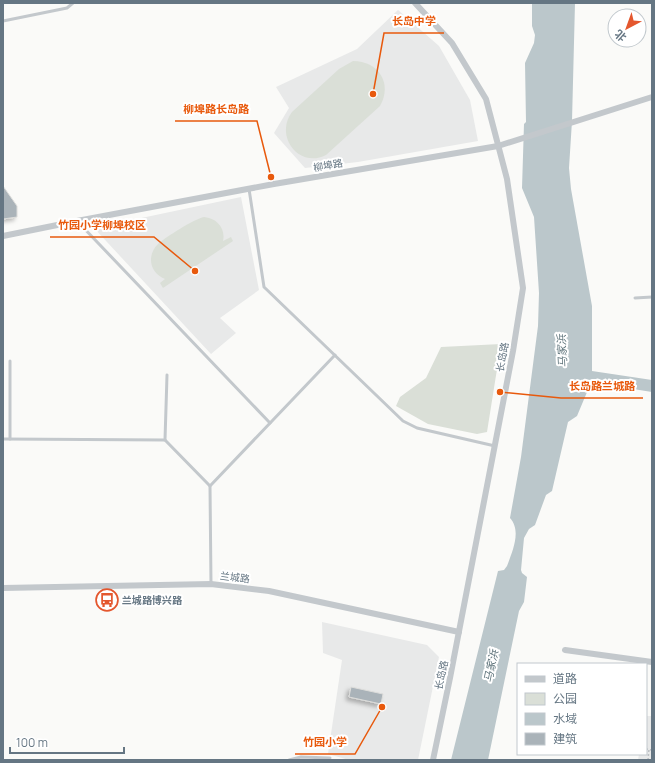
<svg xmlns="http://www.w3.org/2000/svg" width="655" height="763" viewBox="0 0 655 763" font-family="Manrope,'Noto Sans SC',sans-serif">
	<style>
		.built { fill: #e8e9e9 }
		.green { fill: #dadfd7 }
		.water { fill: #bbc7cb }
		.building { fill: #aab3b9; stroke: #dcdcda; filter: url(#shadow) }
		.lines { fill: none; stroke-linecap: round; stroke-linejoin: round }
		.path { stroke: #bbbfc2; stroke-width: 1.5; stroke-dasharray: 2 2; stroke-linecap: butt }
		.lane { stroke: #c3c8cc; stroke-width: 3 }
		.street { stroke: #c3c8cc; stroke-width: 6 }
		.labels { text-anchor: middle; stroke-width: 4; stroke-linejoin: round; paint-order: stroke }
		.street-label { font-size: 10px; fill: #657683; stroke: #fff }
		.poi-label { font-size: 10px; font-weight: bold; fill: #657683; stroke: #fff; text-anchor: start }
		.water-label { font-size: 11px; font-style: italic; fill: #60757c; stroke: #fff }
		.leader { fill: none; stroke: #e8590c; stroke-width: 1.5 }
		.callout-dot { fill: #e8590c; stroke: #fff; stroke-width: 1.5 }
		.callout-label { font-size: 11px; text-anchor: middle; font-weight: bold; fill: #e8590c; stroke: #fff; stroke-width: 4; stroke-linejoin: round; paint-order: stroke }
	</style>
	<defs>
		<filter id="shadow"><feDropShadow dx="-3" dy="3" stdDeviation="2" flood-color="#0004"/></filter>
	</defs>
	<rect width="100%" height="100%" fill="#fafaf8"/>
	<!-- built -->
	<g class="built">
		<polygon points="398,10 439,46 470,100 478,141 358,162 305,168 274,133 289,108 276,87 357,49"/>
		<polygon points="241,197 259,290 220,318 236,333 211,354 94,228"/>
		<polygon points="322,622 427,645 439,657 418,760 349,760 328,754 342,660 323,653"/>
		<polygon points="646,716 652,716 652,760 638,760 639,754 646,754"/>
	</g>
	<!-- green -->
	<g class="green">
		<path d="M353 61C378 61 393 83 380 106L326 155C299 169 274 136 292 112L339 69Z"/>
		<path d="M204 217C217 218 226 229 223 241L231 237 233 241 163 288 160 283 165 279C150 273 146 256 158 244 166 237 194 219 204 217Z"/>
		<polygon points="501,344 487,432 477,434 428,424 396,406 400,397 426,378 441,347"/>
	</g>
	<!-- water -->
	<path class="water" d="M532 3H575L572 121 569 168 571 189 592 306V371L652 380V392L595 383 590 385 577 416 568 422 552 491 546 495 535 525 529 529 524 538 521 570 522 573 527 577 524 602 519 611 488 760H451L498 571 504 570 507 566C512 552 522 531 510 518L521 457 538 326 539 293 534 217 522 188 524 124 526 122 525 63 534 43 535 35 532 26Z"/>
	<!-- building -->
	<g class="building">
		<polygon points="3,186 17,206 17,217 3,219"/>
		<polygon points="351,687 383,694 381,704 349,697"/>
	</g>
	<g class="lines">
		<!-- path -->
		<g class="path">
			<polyline points="646,749 652,750"/>
			<polyline points="648,760 649,749"/>
		</g>
		<!-- lane -->
		<g class="lane">
			<polyline points="3,21 67,8 73,3"/>
			<polyline points="249,189 264,287 403,421 417,428 495,446"/>
			<polyline points="78,222 270,423"/>
			<polyline points="635,298 652,297"/>
			<polyline points="10,361 10,439"/>
			<polyline points="3,439 165,440 210,486"/>
			<polyline points="165,440 167,375"/>
			<polyline points="211,584 210,486 335,355"/>
			<polyline points="289,760 301,757 330,758"/>
		</g>
		<!-- street -->
		<g class="street">
			<polyline points="415,3 452,43 486,99 507,179 523,288 513,351 450,678 433,760"/>
			<polyline points="3,236 77,221 274,184 498,146 652,97"/>
			<polyline points="3,588 211,584 269,591 459,632"/>
			<polyline points="565,650 652,662"/>
		</g>
	</g>
	<!-- icons -->
	<defs>
		<g id="bus-ring" transform="scale(1.15)"><circle r="9.5" fill="#fff" stroke="#e4572e" stroke-width="1.5"/><path d="M-5-6H5V4H4V6H2V4H-2V6H-4V4H-5ZM-3.5-4V0h7V-4ZM-3.5 1.2v1.5H-2V1.2ZM2 1.2v1.5H3.5V1.2Z" fill="#e4572e"/></g>
	</defs>
	<g fill-rule="evenodd">
		<use href="#bus-ring" x="107" y="600"/>
	</g>
	<g class="labels">
		<!-- street labels -->
		<g class="street-label">
			<text transform="translate(328 165) rotate(-10)" y="4">柳埠路</text>
			<text transform="translate(502 357) rotate(-80)" y="4">长岛路</text>
			<text transform="translate(235 577) rotate(7)" y="4">兰城路</text>
			<text transform="translate(441 675) rotate(-78)" y="4">长岛路</text>
		</g>
		<!-- poi labels -->
		<g class="poi-label">
			<text x="122" y="604">兰城路博兴路</text>
		</g>
		<!-- water labels -->
		<g class="water-label">
			<text transform="translate(562 351) rotate(-93)" y="4">马家浜</text>
			<text transform="translate(491 666) rotate(-78)" y="4">马家浜</text>
		</g>
	</g>
	<!-- callouts -->
	<path class="leader" d="M373 94L384 33H444M271 177L257 121H175M195 271L154 237H50M500 392L561 398H643M382 707L355 754H295"/>
	<g class="callout-dot">
		<circle cx="373" cy="94" r="4"/>
		<circle cx="271" cy="177" r="4"/>
		<circle cx="195" cy="271" r="4"/>
		<circle cx="500" cy="392" r="4"/>
		<circle cx="382" cy="707" r="4"/>
	</g>
	<g class="callout-label">
		<text x="414" y="25">长岛中学</text>
		<text x="216" y="113">柳埠路长岛路</text>
		<text x="102" y="229">竹园小学柳埠校区</text>
		<text x="602" y="390">长岛路兰城路</text>
		<text x="325" y="746">竹园小学</text>
	</g>
	<!-- border -->
	<rect width="655" height="763" fill="none" stroke="#657683" stroke-width="8"/>
	<!-- legend -->
	<rect x="517" y="663" width="130" height="92" fill="#ffffff" stroke="#c1c8cd"/>
	<rect x="525" y="676" width="20" height="6" fill="#c3c8cc" stroke="#c1c8cd"/>
	<text x="553" y="683" font-size="12" fill="#657683">道路</text>
	<rect x="525" y="693" width="20" height="12" fill="#dadfd7" stroke="#c1c8cd"/>
	<text x="553" y="703" font-size="12" fill="#657683">公园</text>
	<rect x="525" y="713" width="20" height="12" fill="#bbc7cb" stroke="#c1c8cd"/>
	<text x="553" y="723" font-size="12" fill="#657683">水域</text>
	<rect x="525" y="733" width="20" height="12" fill="#aab3b9" stroke="#c1c8cd"/>
	<text x="553" y="743" font-size="12" fill="#657683">建筑</text>
	<!-- north arrow -->
	<g transform="translate(627 28) rotate(221)"><circle r="19" fill="#ffffff" stroke="#c1c8cd"/>
	<path d="M0-3L7 15L0 10L-7 15Z" fill="#e4572e"/>
	<text y="-6" font-size="11" font-weight="bold" text-anchor="middle" fill="#657683">北</text>
	</g>
	<!-- scale -->
	<path d="M10 747v6h114v-6" fill="none" stroke="#657683" stroke-width="2"/>
	<text x="16" y="747" font-size="12" fill="#657683" stroke="#ffffff" stroke-width="3" paint-order="stroke">100 m</text>
</svg>
